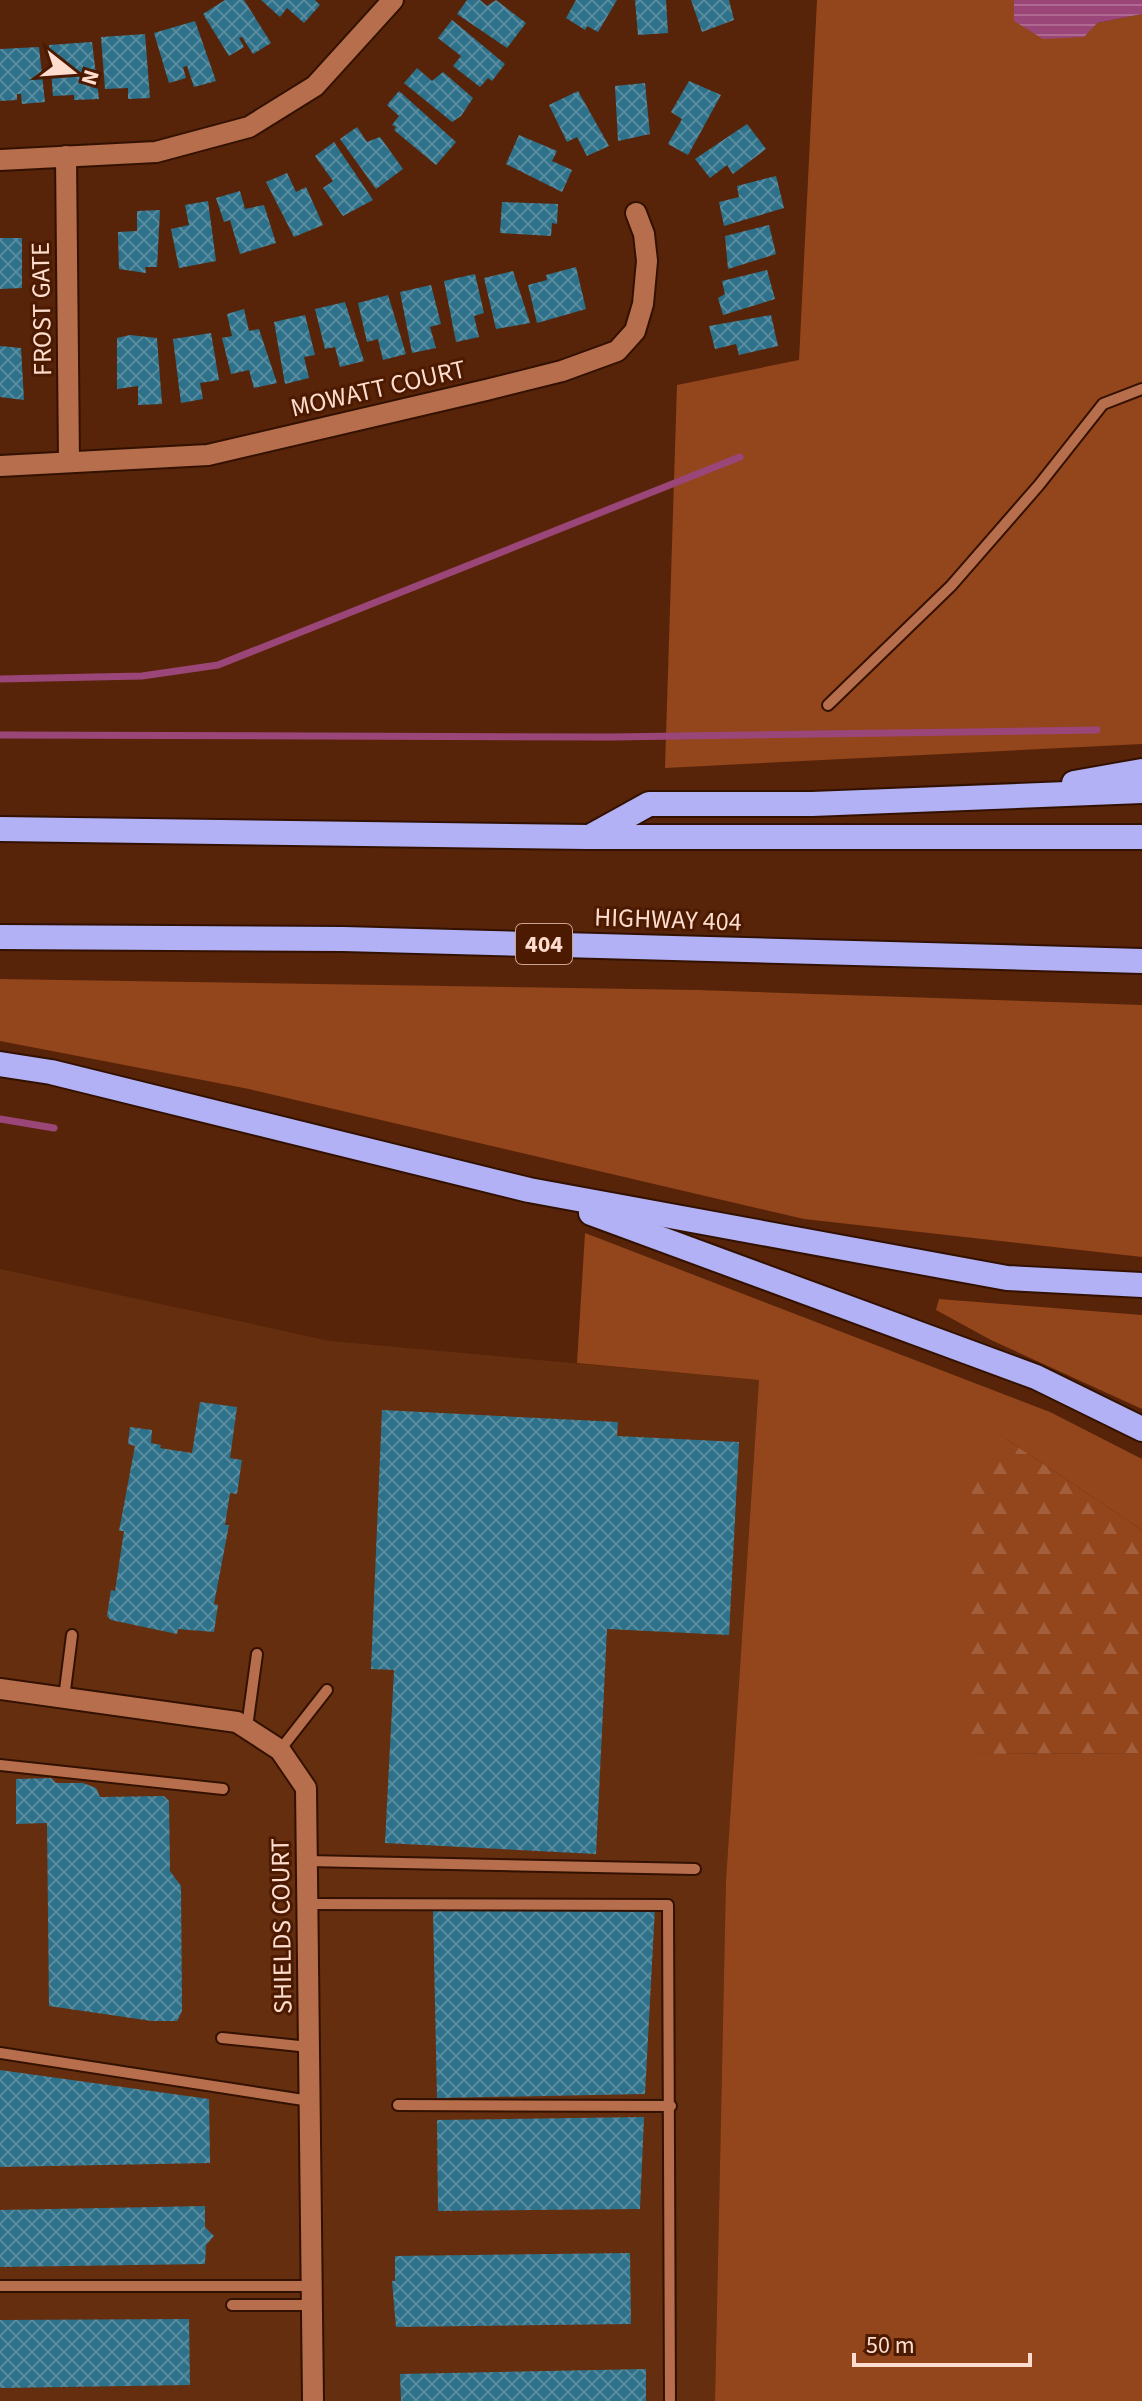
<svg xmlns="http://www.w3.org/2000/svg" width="1142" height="2401" viewBox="0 0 1142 2401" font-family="'Source Sans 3',sans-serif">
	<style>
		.built { fill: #652e0f }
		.grass { fill: #93451c }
		.forest { fill: url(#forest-firs) }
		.water { fill: url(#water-rules) }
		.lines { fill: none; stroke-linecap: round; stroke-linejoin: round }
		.stream { stroke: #9b4679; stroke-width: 7 }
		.building { fill: url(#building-cross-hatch) }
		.lane-casing { stroke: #331101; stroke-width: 14 }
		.street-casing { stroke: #331101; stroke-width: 24 }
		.highway-casing { stroke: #331101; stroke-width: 28 }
		.lane { stroke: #b76e4c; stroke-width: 10 }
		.street { stroke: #b76e4c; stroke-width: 20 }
		.highway { stroke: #b3b1f5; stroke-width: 24 }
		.labels { text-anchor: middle; stroke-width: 6; stroke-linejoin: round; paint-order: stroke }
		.shield { fill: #4b1a00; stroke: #c8a290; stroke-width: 2 }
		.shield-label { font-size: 24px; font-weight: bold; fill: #feddce }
		.street-label { font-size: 26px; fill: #feddce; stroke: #4b1a00 }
	</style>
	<defs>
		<pattern id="forest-firs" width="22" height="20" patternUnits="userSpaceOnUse" patternTransform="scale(2)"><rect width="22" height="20" fill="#93451c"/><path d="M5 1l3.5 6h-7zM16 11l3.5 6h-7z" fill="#a35f3c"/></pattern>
		<pattern id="water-rules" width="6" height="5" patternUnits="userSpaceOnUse" patternTransform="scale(2)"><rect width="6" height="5" fill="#9b4679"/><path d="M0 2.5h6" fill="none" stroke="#af6991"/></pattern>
		<pattern id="building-cross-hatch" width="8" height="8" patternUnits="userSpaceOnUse" patternTransform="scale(2)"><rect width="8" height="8" fill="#2e718a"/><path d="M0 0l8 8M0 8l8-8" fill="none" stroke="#588b9e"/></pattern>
	</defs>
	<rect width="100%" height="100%" fill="#572409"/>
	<!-- built -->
	<polygon class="built" points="0,1269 330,1341 759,1380 726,1880 715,2401 0,2401"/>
	<!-- grass -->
	<g class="grass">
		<polygon points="817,0 1014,0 1014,21 1097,23 1142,14 1142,744 665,768 677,385 799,360"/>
		<polygon points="0,979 698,990 1142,1005 1142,1257 804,1219 249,1089 0,1041"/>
		<polygon points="585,1233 1050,1412 1142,1459 1142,1530 1006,1439 970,1754 1142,1753 1142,2401 715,2401 726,1880 759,1380 577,1363"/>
		<polygon points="939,1299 1142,1315 1142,1409 991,1340 936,1310"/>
	</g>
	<!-- forest -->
	<polygon class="forest" points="1006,1439 1142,1530 1142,1753 970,1754 972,1475"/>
	<!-- water -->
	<polygon class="water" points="1014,0 1142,0 1142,14 1097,23 1084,37 1043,39 1014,21"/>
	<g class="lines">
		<!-- stream -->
		<g class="stream">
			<polyline points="0,679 142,676 218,665 740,457"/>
			<polyline points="0,735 612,737 1097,730"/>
			<polyline points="0,1119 54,1128"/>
		</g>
	</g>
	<!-- building -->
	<g class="building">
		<polygon points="225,0 244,0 271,43 253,54 242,37 239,38 244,47 229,56 203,14"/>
		<polygon points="261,0 315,0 320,5 304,23 287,8 280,17"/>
		<polygon points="467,0 480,0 487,6 496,0 526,23 507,48 457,14"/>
		<polygon points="576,0 617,0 598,32 587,26 585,30 566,18"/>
		<polygon points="635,0 666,0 668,33 638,35"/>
		<polygon points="691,0 729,0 734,20 702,32"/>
		<polygon points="452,20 505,64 492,81 488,78 480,87 453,66 461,56 438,38"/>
		<polygon points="195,21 216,81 194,87 187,66 183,67 186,78 169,83 154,33"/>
		<polygon points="145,34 150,98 128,99 128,88 105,89 101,37"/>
		<polygon points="92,42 99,99 74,100 74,95 53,96 49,45"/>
		<polygon points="39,47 45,102 22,104 21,94 17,94 17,100 0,101 0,49"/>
		<polygon points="417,68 432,81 443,72 473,98 461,116 452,122 404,83"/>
		<polygon points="689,81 721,95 688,155 668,144 682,119 671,112"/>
		<polygon points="645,83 650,134 618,141 615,86"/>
		<polygon points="399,91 456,142 436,165 394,130 396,127 392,125 399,116 387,105"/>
		<polygon points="578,91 609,146 587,156 577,137 567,142 549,105"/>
		<polygon points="747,124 766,149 733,174 727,165 710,178 695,159"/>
		<polygon points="357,127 367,142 380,137 403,169 376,189 340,139"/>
		<polygon points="519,135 557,151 552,161 572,170 562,192 506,164"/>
		<polygon points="334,142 373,200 343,216 323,188 333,181 315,156"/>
		<polygon points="287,173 296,192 306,187 323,225 294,237 266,182"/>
		<polygon points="776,176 784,208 724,226 719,202 739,197 737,186"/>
		<polygon points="240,191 245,209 264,205 276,243 240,254 230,220 224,222 216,198"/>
		<polygon points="208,201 216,261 179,268 171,229 189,225 185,205"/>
		<polygon points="502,202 558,204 557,224 552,223 551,236 500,233"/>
		<polygon points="160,210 157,267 145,267 146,273 119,269 118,232 137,231 137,211"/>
		<polygon points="769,225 776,254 728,269 725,236"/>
		<polygon points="0,238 22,238 22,288 0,289"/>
		<polygon points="576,267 586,309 537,323 528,285 547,280 546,275"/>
		<polygon points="767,270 775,299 723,315 718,298 725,294 722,281"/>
		<polygon points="513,271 530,323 496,329 484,278"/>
		<polygon points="475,274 484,313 474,316 479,337 456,342 444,281"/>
		<polygon points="431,285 441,324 430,327 436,348 412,353 400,292"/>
		<polygon points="388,295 406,354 383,360 378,339 367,342 358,303"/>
		<polygon points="345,302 364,361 340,367 335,347 325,349 315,309"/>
		<polygon points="244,309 249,331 259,329 277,383 254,388 249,370 231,374 222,338 232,336 227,314"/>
		<polygon points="305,315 315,355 304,357 309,378 285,384 274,322"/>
		<polygon points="771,315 778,346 739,355 736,344 715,349 709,326"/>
		<polygon points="211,333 219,380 200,383 203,399 181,403 173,339"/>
		<polygon points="130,335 157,338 162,404 138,405 138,386 117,389 117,338"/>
		<polygon points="0,346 21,348 24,400 0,397"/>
		<polygon points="200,1402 237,1407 230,1458 242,1460 237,1494 230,1493 225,1525 229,1525 214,1604 218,1605 214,1632 178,1629 177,1634 111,1620 107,1616 111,1590 115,1591 124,1531 119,1531 135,1446 128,1444 130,1427 152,1430 151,1443 161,1445 160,1448 192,1453"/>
		<polygon points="382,1410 618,1422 617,1436 739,1442 729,1635 607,1629 596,1854 385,1843 394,1670 371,1669"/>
		<polygon points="51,1778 56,1783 83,1783 96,1788 100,1797 164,1796 169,1801 170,1871 181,1886 182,2011 177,2021 152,2021 49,2006 47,1823 16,1824 16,1779"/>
		<polygon points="655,1907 645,2094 437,2098 433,1910"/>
		<polygon points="0,2070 209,2099 210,2163 0,2167"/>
		<polygon points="644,2117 640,2209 438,2211 437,2120"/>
		<polygon points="205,2206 205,2227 214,2236 206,2245 205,2264 0,2267 0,2210"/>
		<polygon points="630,2253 631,2324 396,2327 392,2281 395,2281 395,2256"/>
		<polygon points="189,2319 190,2385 0,2388 0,2320"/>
		<polygon points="646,2369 646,2401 401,2401 400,2374"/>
	</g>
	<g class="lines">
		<!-- lane casing -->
		<g class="lane-casing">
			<g id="lane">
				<polyline points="828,705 951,586 1039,485 1103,404 1142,389"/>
				<polyline points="64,1698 72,1635"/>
				<polyline points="247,1727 257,1654"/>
				<polyline points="280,1750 327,1690"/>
				<polyline points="0,1765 223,1789"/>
				<polyline points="307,1861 695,1869"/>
				<polyline points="307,1904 668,1905 670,2401"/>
				<polyline points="222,2038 309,2047"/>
				<polyline points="0,2053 310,2101"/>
				<polyline points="398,2105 671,2106"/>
				<polyline points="0,2286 312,2286"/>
				<polyline points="232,2305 312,2305"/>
			</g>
		</g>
		<!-- street casing -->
		<g class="street-casing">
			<g id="street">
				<polyline points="66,156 69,461"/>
				<polyline points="0,160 156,152 249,127 315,86 393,0"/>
				<polyline points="0,466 208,455 486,390 562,371 617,351 635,331 643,304 647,261 644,234 636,213"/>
				<polyline points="0,1689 237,1722 280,1750 306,1788 313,2401"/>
			</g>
		</g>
		<!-- highway casing -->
		<g class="highway-casing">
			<g id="highway">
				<polyline points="1074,783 1142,771"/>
				<polyline points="0,829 588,837 1142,837"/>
				<polyline points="593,835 649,804 812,804 1142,791"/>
				<polyline points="0,937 343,939 1142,961"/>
				<polyline points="0,1064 51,1072 529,1190 1007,1278 1142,1285"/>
				<polyline points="591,1213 1036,1377 1142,1429"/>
			</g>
		</g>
		<!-- lane -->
		<use href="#lane" class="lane"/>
		<!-- street -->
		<use href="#street" class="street"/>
		<!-- highway -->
		<use href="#highway" class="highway"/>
	</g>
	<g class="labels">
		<!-- shield labels -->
		<rect class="shield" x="516" y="924" width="56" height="40" rx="6"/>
		<g class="shield-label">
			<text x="544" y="952">404</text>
		</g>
		<!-- street labels -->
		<g class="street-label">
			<text transform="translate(41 309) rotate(-91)" y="9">FROST GATE</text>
			<text transform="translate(378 388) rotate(-13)" y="9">MOWATT COURT</text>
			<text transform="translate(668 919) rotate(2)" y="9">HIGHWAY 404</text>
			<text transform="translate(281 1926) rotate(-91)" y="9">SHIELDS COURT</text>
		</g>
	</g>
	<!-- north arrow -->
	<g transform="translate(72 72) rotate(107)" stroke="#4b1a00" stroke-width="6" paint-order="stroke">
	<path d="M0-6L14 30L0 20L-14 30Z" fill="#feddce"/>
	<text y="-12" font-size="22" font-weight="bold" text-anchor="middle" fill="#feddce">N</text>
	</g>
	<!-- scale -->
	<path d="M854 2353v12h176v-12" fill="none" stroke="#feddce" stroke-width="4"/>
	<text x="866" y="2353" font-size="24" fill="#feddce" stroke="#4b1a00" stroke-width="6" paint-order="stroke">50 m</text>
</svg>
